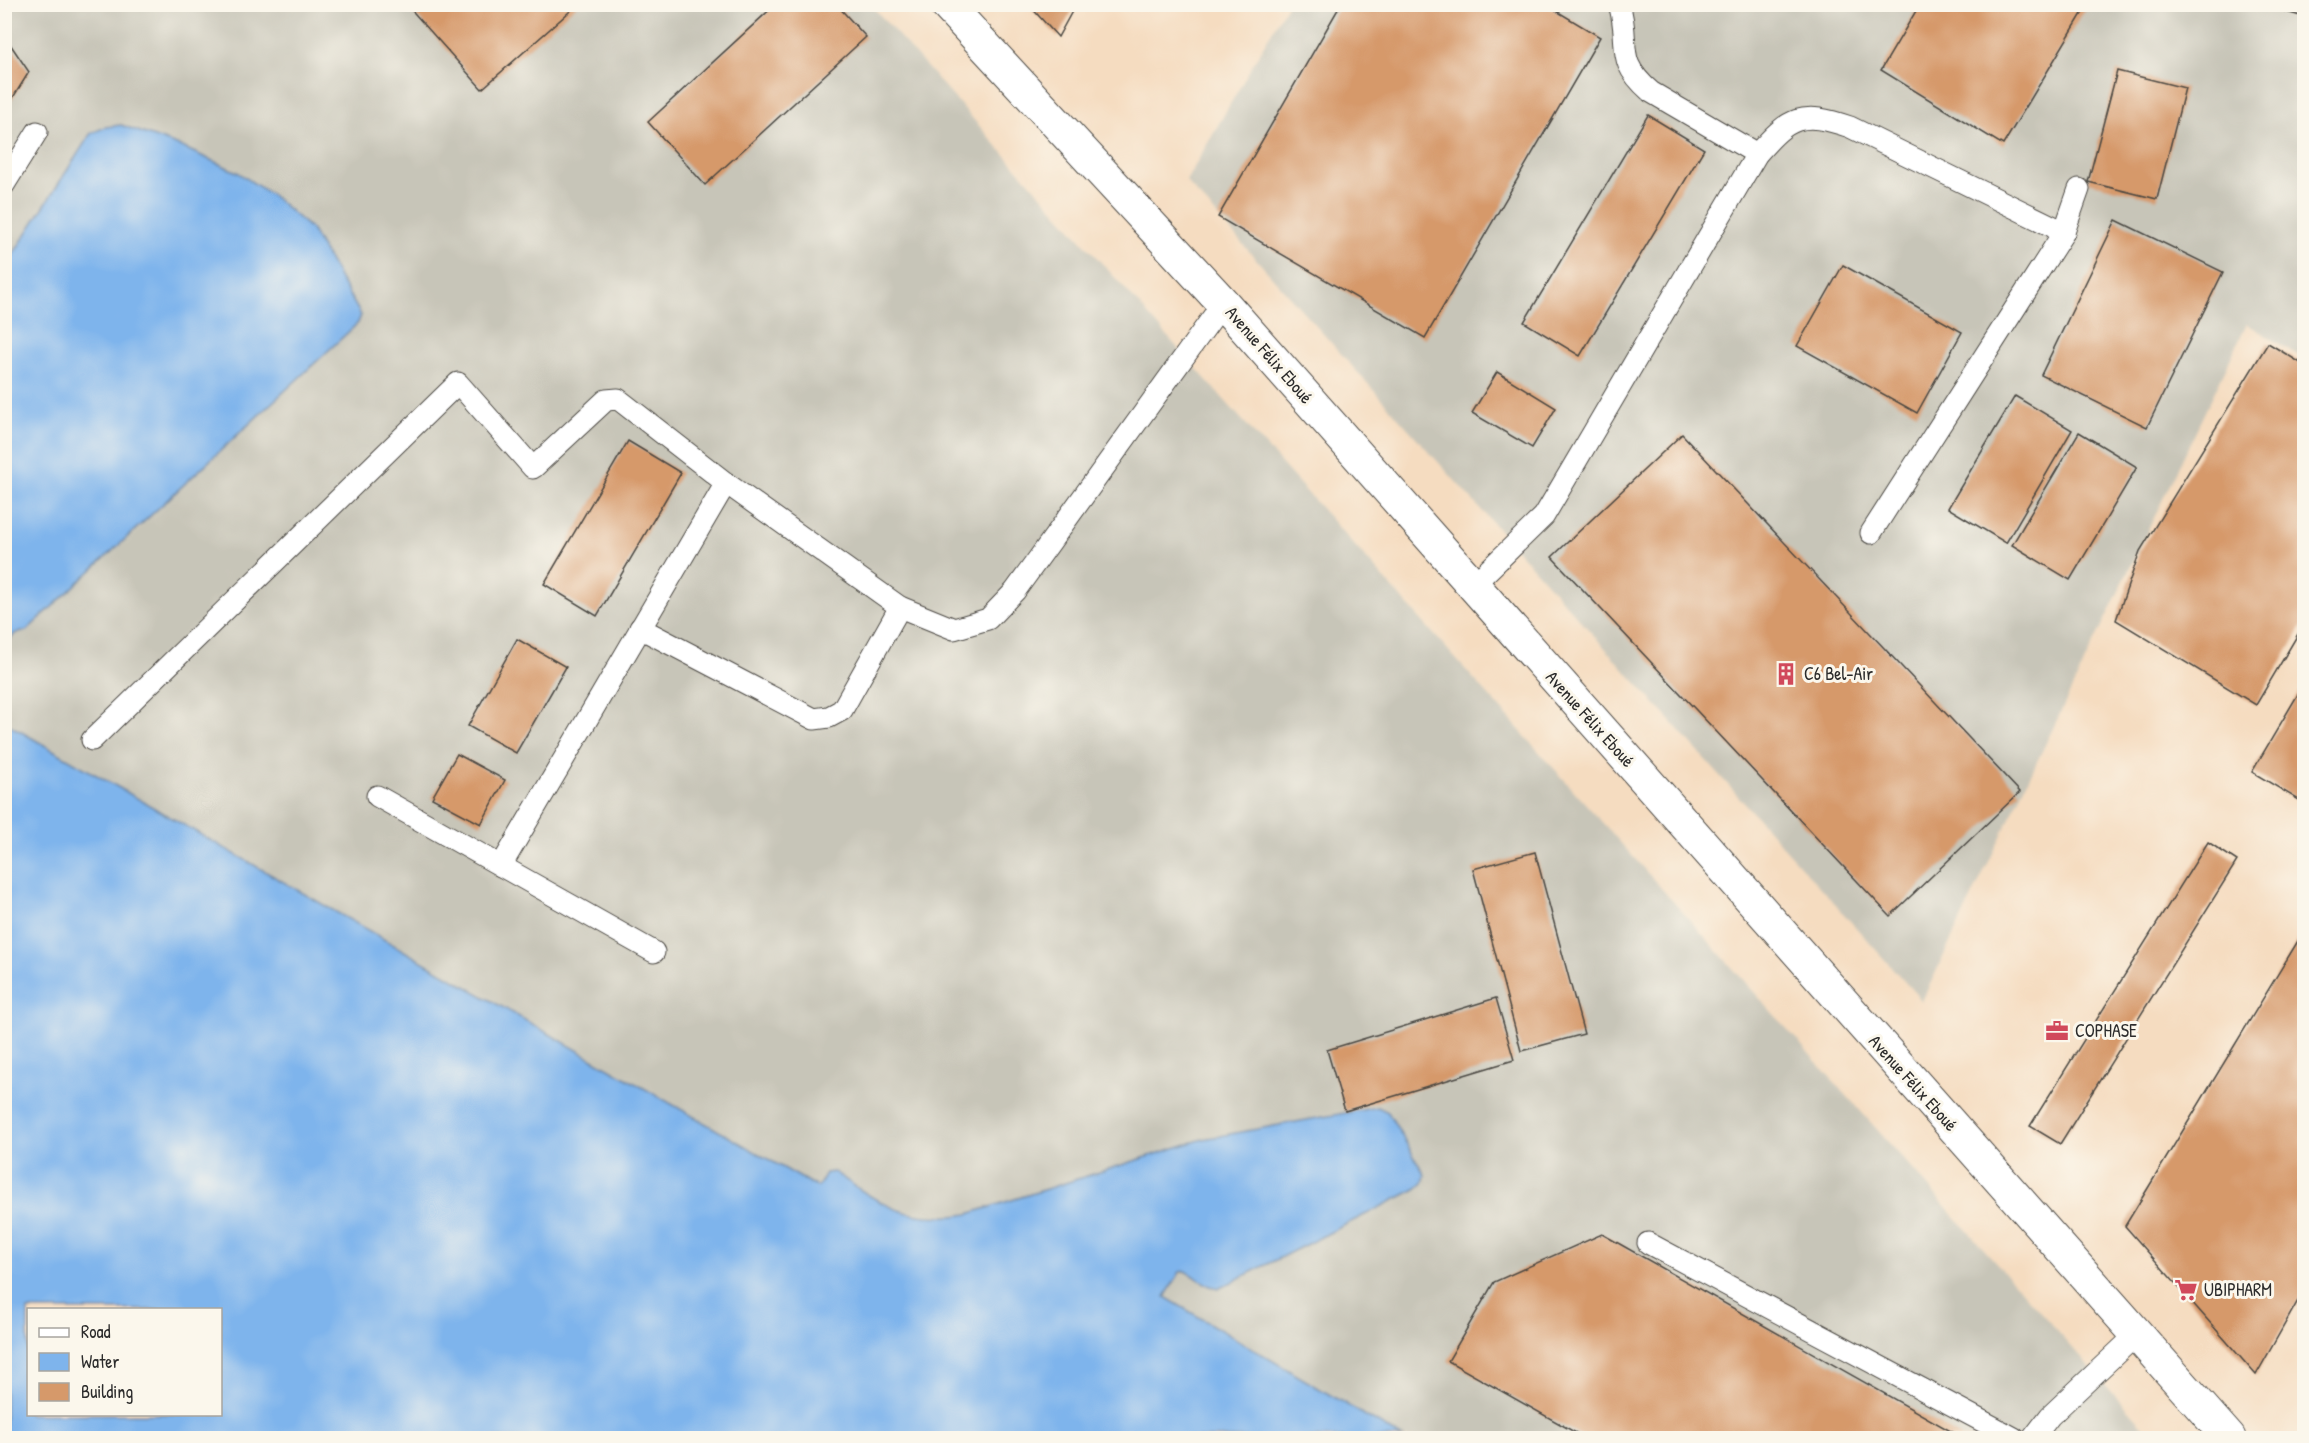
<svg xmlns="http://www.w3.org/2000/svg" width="2309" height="1443" viewBox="0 0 2309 1443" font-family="'Patrick Hand',sans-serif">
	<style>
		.industrial { fill: #c7c5b8; fill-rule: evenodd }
		.water { fill: #7eb4ec; stroke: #54708c; stroke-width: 1.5; fill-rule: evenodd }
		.building { fill: #d6996a }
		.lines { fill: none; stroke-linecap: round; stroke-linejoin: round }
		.lane-casing { stroke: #494641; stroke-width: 23 }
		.secondary-casing { stroke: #494641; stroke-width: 35 }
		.lane { stroke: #fff; stroke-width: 21 }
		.secondary { stroke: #fff; stroke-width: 33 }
		.labels { text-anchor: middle; stroke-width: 6; stroke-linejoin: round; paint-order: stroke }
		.street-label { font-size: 18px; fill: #2b2b2b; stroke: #fbf7ec }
		.poi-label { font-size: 18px; fill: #2b2b2b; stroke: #fbf7ec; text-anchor: start }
	</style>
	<rect width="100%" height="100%" fill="#fbf7ec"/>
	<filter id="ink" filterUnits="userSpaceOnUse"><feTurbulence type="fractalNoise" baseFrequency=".0167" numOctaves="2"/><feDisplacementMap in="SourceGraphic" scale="12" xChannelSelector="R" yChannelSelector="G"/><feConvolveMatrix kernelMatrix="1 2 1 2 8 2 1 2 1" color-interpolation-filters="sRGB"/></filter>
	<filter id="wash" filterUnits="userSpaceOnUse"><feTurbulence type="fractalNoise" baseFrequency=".008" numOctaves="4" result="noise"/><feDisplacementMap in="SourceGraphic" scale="24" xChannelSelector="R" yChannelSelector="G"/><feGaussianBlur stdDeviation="1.35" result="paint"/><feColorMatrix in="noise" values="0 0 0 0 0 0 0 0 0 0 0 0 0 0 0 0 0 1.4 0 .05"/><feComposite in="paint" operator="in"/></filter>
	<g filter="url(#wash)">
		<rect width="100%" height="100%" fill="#f5dcc0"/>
		<!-- industrial -->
		<g class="industrial">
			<path d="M5 4 871 5 2153 1438H5ZM28 1310H220V1414H28Z"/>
			<polygon points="1287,5 2304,5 2304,359 2247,324 1922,1001 1186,181"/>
		</g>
		<!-- water -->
		<g class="water">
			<polygon points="121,125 182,147 237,172 273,196 311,229 361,315 358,323 26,631 16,633 5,643 5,267 91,133 106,127"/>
			<path d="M4 722 815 1186 818 1187 826 1173 834 1172C882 1205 907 1224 968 1214L1203 1139 1378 1107 1388 1112 1425 1175 1423 1183 1416 1189 1220 1288 1210 1286 1185 1271 1180 1272 1165 1297 1403 1438H5ZM28 1310H220V1414H28Z"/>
		</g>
		<g id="blocks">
			<!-- building -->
			<g class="building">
				<polygon points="776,4 836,4 866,37 705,185 648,122"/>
				<polygon points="1028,4 1076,4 1058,37"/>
				<polygon points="1341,4 1545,4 1600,37 1425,338 1218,217"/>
				<polygon points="1920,4 2088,4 2003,145 1881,70"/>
				<polygon points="2304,4 2304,17 2262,5 2262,4"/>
				<polygon points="407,5 577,5 482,89"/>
				<polygon points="4,35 29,72 4,112"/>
				<polygon points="2117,71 2185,88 2157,199 2088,182"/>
				<polygon points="1648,115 1704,149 1580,356 1524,322"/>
				<polygon points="2116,220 2223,272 2147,427 2041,375"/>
				<polygon points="1843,265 1962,332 1917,413 1797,346"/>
				<polygon points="2268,343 2304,365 2304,624 2256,705 2116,620 2140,551"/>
				<polygon points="1497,372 1556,408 1532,448 1472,413"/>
				<polygon points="2015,396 2072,430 2006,543 1948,508"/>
				<polygon points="2079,432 2137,467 2070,580 2012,545"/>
				<polygon points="1682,434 2020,792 1890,916 1552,557"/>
				<polygon points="628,441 681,473 597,616 544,584"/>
				<polygon points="517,639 566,667 516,753 468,726"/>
				<polygon points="2304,684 2304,803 2252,772"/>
				<polygon points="457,754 505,780 481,824 432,798"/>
				<polygon points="2208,842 2237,861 2060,1144 2030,1126"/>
				<polygon points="1535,852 1584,1034 1521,1051 1473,869"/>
				<polygon points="2304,931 2304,1290 2256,1375 2125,1226"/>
				<polygon points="1496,998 1514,1060 1345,1111 1327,1050"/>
				<polygon points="1602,1234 1963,1438 1585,1438 1448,1361 1494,1282"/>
			</g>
		</g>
	</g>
	<g filter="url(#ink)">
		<use href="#blocks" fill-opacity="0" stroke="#494641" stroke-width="1.5"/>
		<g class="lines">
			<!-- lane casing -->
			<g class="lane-casing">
				<g id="lane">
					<path d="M1619 4C1632 46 1612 58 1651 92L1757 154"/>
					<polyline points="4,185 37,132"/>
					<polyline points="1871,533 2064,232 2079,189"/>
					<path d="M1472 586 1544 516 1757 154C1789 117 1801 110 1850 127L2064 232"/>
					<polyline points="640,628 814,719 829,717 842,710 900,607"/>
					<polyline points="92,740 458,383 533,468 606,400 618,399 726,483 900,607 954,629 988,619 1015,591 1223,303"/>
					<polyline points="377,796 654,952"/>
					<polyline points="501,866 726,483"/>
					<polyline points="1648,1243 2014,1438"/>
					<polyline points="2033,1438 2050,1416 2137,1334"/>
				</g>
			</g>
			<!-- secondary casing -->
			<g class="secondary-casing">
				<polyline id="secondary" points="946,4 1223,303 2229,1438"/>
			</g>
			<!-- lane -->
			<use href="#lane" class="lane"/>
			<!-- secondary -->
			<use href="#secondary" class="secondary"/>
		</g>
	</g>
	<!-- icons -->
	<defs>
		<g id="building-bare" transform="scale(1.8)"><path d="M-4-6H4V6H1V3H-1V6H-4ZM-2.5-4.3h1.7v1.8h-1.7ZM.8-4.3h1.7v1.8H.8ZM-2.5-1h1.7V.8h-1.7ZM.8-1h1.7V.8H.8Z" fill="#d1495b" stroke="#fbf7ec" stroke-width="2.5" paint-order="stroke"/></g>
		<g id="office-bare" transform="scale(1.8)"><path d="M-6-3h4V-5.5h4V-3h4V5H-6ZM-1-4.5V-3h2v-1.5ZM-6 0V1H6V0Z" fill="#d1495b" stroke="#fbf7ec" stroke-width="2.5" paint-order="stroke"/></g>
		<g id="supermarket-bare" transform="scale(1.8)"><path d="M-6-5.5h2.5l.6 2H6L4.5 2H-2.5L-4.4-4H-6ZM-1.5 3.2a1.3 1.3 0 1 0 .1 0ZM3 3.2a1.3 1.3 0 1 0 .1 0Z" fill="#d1495b" stroke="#fbf7ec" stroke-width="2.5" paint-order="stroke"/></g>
	</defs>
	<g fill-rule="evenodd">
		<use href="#building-bare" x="1786" y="674"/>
		<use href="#office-bare" x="2057" y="1031"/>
		<use href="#supermarket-bare" x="2186" y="1290"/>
	</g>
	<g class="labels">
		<!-- street labels -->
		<g class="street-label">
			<text transform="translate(1269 355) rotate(49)" y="6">Avenue Félix Eboué</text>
			<text transform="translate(1590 719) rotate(48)" y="6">Avenue Félix Eboué</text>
			<text transform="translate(1913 1083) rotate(48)" y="6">Avenue Félix Eboué</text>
		</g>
		<!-- poi labels -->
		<g class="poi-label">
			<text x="1804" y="680">C6 Bel-Air</text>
			<text x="2075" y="1037">COPHASE</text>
			<text x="2204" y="1296">UBIPHARM</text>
		</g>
	</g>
	<!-- margin -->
	<rect width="2309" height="1443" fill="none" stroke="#fbf7ec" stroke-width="24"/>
	<!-- legend -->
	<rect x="27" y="1308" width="195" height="108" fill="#fbf7ec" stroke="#a8a59f" stroke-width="1.5"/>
	<rect x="39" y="1328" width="30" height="9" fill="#ffffff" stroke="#a8a59f" stroke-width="1.5"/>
	<text x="81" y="1338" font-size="18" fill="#2b2b2b">Road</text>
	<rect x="39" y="1353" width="30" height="18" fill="#7eb4ec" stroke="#a8a59f" stroke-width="1.5"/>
	<text x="81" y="1368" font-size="18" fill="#2b2b2b">Water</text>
	<rect x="39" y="1383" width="30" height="18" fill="#d6996a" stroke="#a8a59f" stroke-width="1.5"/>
	<text x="81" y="1398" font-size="18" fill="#2b2b2b">Building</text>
</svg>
